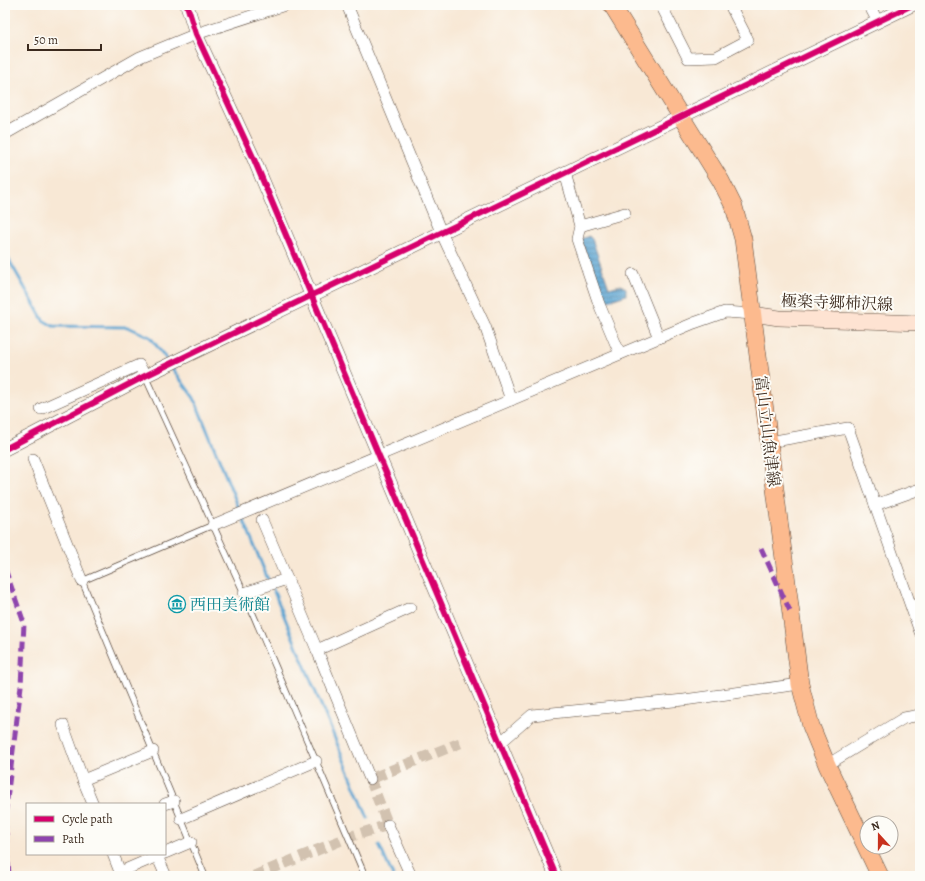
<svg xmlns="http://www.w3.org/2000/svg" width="925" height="881" viewBox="0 0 925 881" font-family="Alegreya,'Noto Serif JP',serif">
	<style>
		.water { fill: url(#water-rules); stroke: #4a6677 }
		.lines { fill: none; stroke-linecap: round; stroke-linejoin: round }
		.stream { stroke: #59a2d0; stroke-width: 3 }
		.minor-tunnel { stroke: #d2c2b0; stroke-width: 11; stroke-dasharray: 11 5.5; stroke-linecap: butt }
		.service-casing { stroke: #574639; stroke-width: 7 }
		.minor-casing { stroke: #574639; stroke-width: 12 }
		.tertiary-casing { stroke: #574639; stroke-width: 14 }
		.secondary-casing { stroke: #574639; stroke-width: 16 }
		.primary-casing { stroke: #574639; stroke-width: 18 }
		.service { stroke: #fff; stroke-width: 5.5 }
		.minor { stroke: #fff; stroke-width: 11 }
		.tertiary { stroke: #fff; stroke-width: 13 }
		.secondary { stroke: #fee3d2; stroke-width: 15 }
		.primary { stroke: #fcba8e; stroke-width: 17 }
		.quiet { stroke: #8e44ad; stroke-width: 5; stroke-dasharray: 10 5; stroke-linecap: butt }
		.cycleway-casing { stroke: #fdfcf7; stroke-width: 8 }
		.cycleway { stroke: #d6006c; stroke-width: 6 }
		.labels { text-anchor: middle; stroke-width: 4; stroke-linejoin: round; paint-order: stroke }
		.street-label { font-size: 16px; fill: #3b2a1e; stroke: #fdfcf7 }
		.culture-label { font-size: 16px; fill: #0d838f; stroke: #fdfcf7; text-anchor: start }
	</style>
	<defs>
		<pattern id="water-rules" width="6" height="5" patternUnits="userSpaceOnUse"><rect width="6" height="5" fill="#59a2d0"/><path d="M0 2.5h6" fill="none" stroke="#4b84a8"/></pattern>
	</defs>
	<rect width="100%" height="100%" fill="#fdfcf7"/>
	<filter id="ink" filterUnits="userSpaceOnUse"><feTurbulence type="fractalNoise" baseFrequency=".025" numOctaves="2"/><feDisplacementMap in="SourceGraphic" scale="8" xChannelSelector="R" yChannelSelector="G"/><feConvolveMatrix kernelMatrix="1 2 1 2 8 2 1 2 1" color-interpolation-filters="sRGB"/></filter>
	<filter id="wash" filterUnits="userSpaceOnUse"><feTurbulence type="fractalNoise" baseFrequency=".012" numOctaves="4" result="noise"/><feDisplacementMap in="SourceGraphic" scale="16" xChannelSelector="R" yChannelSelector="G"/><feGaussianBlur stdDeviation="0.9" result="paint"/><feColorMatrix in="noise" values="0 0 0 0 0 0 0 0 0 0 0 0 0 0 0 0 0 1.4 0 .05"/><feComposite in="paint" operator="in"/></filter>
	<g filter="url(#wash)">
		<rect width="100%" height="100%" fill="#f8e8d5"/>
		<!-- water -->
		<polygon class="water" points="589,236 592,239 609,288 621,285 626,288 626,295 602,303 581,239"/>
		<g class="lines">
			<!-- stream -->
			<g class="stream">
				<polyline points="5,253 43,320 53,326 128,327 150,337 168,361"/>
				<polyline points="172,368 194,398 269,582"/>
				<polyline points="272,587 368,818"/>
				<polyline points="379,845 393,876"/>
			</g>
		</g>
	</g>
	<g filter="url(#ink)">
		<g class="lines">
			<!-- minor-tunnel -->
			<polyline class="minor-tunnel" points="254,876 349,837 388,825 370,779 460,743"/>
			<!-- service casing -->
			<g class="service-casing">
				<g id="service">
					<polyline points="145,376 244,593 365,876"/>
					<polyline points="205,876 82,581 213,525"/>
				</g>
			</g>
			<!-- minor casing -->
			<g class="minor-casing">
				<g id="minor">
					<polyline points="347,5 441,232 485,326 511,400"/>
					<polyline points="661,5 688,58 716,57 748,40 730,5"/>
					<polyline points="869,5 878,22"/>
					<polyline points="5,134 140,57 196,34 285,5"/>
					<polyline points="565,173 580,226 577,239 599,304 620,354"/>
					<polyline points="580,226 625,213"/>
					<polyline points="633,274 659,338"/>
					<polyline points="41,409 139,365 145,376"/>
					<polyline points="769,442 848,428 920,632"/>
					<polyline points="33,459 82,581"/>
					<polyline points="875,505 920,489"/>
					<polyline points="213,525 694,323 725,312 753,314"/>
					<polyline points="287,579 317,650 410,608"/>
					<polyline points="244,593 287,579 262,520"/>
					<polyline points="317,650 370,779"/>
					<polyline points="63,725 83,780 153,751"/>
					<polyline points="500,743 532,715 684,700 800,684"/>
					<polyline points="827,765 904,718 920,715"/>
					<polyline points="83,780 93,804"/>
					<polyline points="165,804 174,801"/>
					<polyline points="181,819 316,761"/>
					<polyline points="388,825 411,876"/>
					<polyline points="165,853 191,842"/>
					<polyline points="113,854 120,872 162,854"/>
					<polyline points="157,856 166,876"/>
				</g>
			</g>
			<!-- tertiary casing -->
			<g class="tertiary-casing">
				<g id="tertiary">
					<polyline points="187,5 196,34 253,157 556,876"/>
					<polyline points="5,449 145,376 912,5"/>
				</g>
			</g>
			<!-- secondary casing -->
			<g class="secondary-casing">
				<polyline id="secondary" points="753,314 779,318 920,323"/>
			</g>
			<!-- primary casing -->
			<g class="primary-casing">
				<polyline id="primary" points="612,5 721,181 734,207 743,239 800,684 811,726 827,765 880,876"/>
			</g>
			<!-- service -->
			<use href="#service" class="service"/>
			<!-- minor -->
			<use href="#minor" class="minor"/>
			<!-- tertiary -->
			<use href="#tertiary" class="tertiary"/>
			<!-- secondary -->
			<use href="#secondary" class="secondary"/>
			<!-- primary -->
			<use href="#primary" class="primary"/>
			<!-- quiet -->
			<g class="quiet">
				<polyline points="761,548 790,611"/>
				<polyline points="5,569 24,623 21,686 5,815"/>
				<polyline points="5,818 9,876"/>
			</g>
			<!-- cycleway casing -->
			<g class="cycleway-casing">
				<g id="cycleway">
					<polyline points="187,5 196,34 253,157 556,876"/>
					<polyline points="5,449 145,376 912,5"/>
				</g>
			</g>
			<!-- cycleway -->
			<use href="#cycleway" class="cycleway"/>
		</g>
	</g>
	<!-- icons -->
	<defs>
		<g id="museum-ring" transform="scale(0.9)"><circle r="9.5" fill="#fdfcf7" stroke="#0f9aa8" stroke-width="1.5"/><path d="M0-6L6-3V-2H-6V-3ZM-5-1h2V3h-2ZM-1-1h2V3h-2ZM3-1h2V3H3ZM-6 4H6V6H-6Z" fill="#0f9aa8"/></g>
	</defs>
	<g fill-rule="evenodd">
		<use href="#museum-ring" x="177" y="604"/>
	</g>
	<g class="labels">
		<!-- street labels -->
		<g class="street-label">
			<text transform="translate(837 302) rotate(2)" y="6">極楽寺郷柿沢線</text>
			<text transform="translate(768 431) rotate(83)" y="6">富山立山魚津線</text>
		</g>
		<!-- culture labels -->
		<g class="culture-label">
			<text x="190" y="610">西田美術館</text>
		</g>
	</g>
	<!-- margin -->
	<rect width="925" height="881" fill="none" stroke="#fdfcf7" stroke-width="20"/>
	<!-- legend -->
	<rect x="26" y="803" width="140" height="52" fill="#fdfcf7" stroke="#afa8a0"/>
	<rect x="34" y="816" width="20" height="6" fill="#d6006c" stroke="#afa8a0"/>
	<text x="62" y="823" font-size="12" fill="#3b2a1e">Cycle path</text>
	<rect x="34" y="836" width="20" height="6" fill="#8e44ad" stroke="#afa8a0"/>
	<text x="62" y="843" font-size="12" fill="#3b2a1e">Path</text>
	<!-- north arrow -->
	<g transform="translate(879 835) rotate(339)"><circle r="19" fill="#fdfcf7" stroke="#afa8a0"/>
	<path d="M0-3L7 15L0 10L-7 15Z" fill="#c8321e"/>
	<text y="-6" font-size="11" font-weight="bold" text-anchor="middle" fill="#3b2a1e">N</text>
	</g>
	<!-- scale -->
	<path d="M28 44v6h73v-6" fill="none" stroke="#3b2a1e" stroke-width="2"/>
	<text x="34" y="44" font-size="12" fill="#3b2a1e" stroke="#fdfcf7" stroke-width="3" paint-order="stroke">50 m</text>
</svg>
